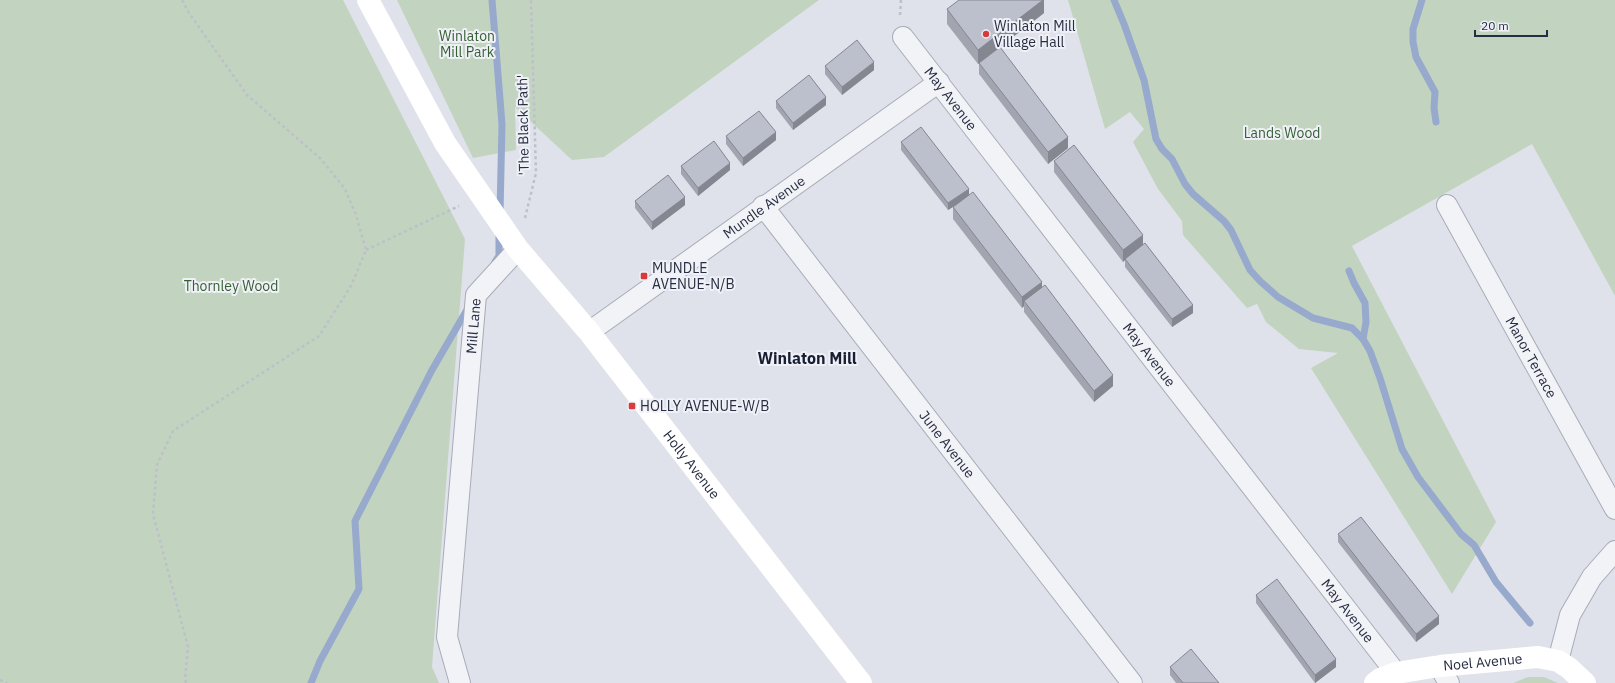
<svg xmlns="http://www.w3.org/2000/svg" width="1615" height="683" viewBox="0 0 1615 683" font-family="'IBM Plex Sans',sans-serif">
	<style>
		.green { fill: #c2d4c0 }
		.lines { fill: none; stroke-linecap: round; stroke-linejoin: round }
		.stream { stroke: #97a9cc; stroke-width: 7 }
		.street-casing { stroke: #a8acb8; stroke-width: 22 }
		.path { stroke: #bdc0c8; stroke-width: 2.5; stroke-dasharray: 3 3; stroke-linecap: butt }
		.street { stroke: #f2f3f7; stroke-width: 20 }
		.secondary { stroke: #fff; stroke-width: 22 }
		.wall { fill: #a2a5b0 }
		.shaded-wall { fill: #848690 }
		.building { fill: #bcc0cd; stroke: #848690 }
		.poi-dot { fill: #d83b3c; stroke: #eff1f7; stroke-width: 1.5 }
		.labels { text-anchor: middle; stroke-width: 4; stroke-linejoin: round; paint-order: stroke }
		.poi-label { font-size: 14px; fill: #272d42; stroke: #eff1f7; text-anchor: start }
		.park-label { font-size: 14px; fill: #355f33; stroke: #eff1f7 }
		.street-label { font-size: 14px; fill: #272d42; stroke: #eff1f7 }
		.quarter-label { font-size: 16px; font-weight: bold; fill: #191e33; stroke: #eff1f7 }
	</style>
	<rect width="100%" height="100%" fill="#dfe2ea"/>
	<!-- green -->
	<g class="green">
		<polygon points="0,0 343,0 465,239 432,667 439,683 0,683"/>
		<polygon points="397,0 819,0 604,157 572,160 515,107 516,150 473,158"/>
		<polygon points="1068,0 1615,0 1615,296 1532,144 1352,246 1496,522 1452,594 1311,368 1338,353 1299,349 1266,322 1257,304 1247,308 1183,235 1182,221 1158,189 1133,142 1144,129 1130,112 1105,129"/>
		<polygon points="1528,677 1544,677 1558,683 1513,683"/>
	</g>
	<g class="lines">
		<!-- stream -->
		<g class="stream">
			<polyline points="492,0 502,124 500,213"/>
			<polyline points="1114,0 1124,24 1144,80 1156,139 1162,149 1172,159 1185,184 1193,194 1224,221 1231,230 1250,270 1260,281 1278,297 1313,318 1352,328 1363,339 1370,351 1380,378 1402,449 1418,477 1461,534 1474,545 1496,582 1530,623"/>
			<polyline points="1422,0 1413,29 1413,42 1416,57 1435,92 1434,108 1436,122"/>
			<polyline points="495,262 499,256 499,232"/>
			<polyline points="1349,271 1354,283 1365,303 1366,322 1363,339"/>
			<polyline points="311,683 320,661 359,589 355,521 432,370 468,308"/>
		</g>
		<!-- street casing -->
		<g class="street-casing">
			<g id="street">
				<path id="s1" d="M903 37 1396 673"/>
				<path id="s2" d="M1447 205 1615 509"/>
				<path id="s3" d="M763 206 1132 683"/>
				<path id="s4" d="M589 332 939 82"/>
				<polyline points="1558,661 1570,615 1592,577 1615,551"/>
				<polyline points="1439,666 1449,683"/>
				<path id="s5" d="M460 683 447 637 476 295 518 249"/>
			</g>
		</g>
		<!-- path -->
		<g class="path">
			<polyline points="182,0 189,13 247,95 321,159 345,189 356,215 366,250 351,286 319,336 173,431 157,465 153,514 188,647 185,679 186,683"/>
			<polyline points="900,15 901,0"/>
			<polyline points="525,218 536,173 531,0"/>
			<polyline points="366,250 459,206"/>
			<polyline points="0,680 7,683"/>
		</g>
		<!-- street -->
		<use href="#street" class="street"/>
		<!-- secondary -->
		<g class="secondary">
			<path id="s6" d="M368 0 445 143 518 249 589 332 861 683"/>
			<path id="s7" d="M1375 683 1380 679 1396 673 1439 666 1538 657 1558 661 1569 668 1585 683"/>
		</g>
	</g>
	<!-- wall -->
	<g class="wall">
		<polygon points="1044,0 1044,13 978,64 947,24 947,9"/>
		<polygon points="979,63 1068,148 1048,164 979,74"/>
		<polygon points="825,66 874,70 842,95 825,74"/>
		<polygon points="776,101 826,105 793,130 776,108"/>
		<polygon points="726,136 776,140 743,166 726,144"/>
		<polygon points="901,142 969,195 1042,287 1113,386 1094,402 1024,312 1024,306 1022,308 953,219 953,207 957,204 948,210 901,150"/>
		<polygon points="1054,161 1143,244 1193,313 1172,327 1125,267 1125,260 1123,262 1054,172"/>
		<polygon points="681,166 730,170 698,196 681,174"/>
		<polygon points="635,201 685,205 652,230 635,208"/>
		<polygon points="1338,534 1439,624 1416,642 1338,542"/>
		<polygon points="1256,595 1336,667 1315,683 1256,603"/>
		<polygon points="1170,667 1219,683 1176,683 1170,675"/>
	</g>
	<!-- shaded-wall -->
	<g class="shaded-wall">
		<polygon points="1043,0 1044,0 1044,13 978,64 978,50"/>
		<polygon points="874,62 874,70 842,95 842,87"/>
		<polygon points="826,97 826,105 793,130 793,123"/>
		<polygon points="776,132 776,140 743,166 743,158"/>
		<polygon points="1068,137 1068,148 1048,164 1048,152"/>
		<polygon points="730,163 730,170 698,196 698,188"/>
		<polygon points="969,189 969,197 948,210 948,203"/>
		<polygon points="685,197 685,205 652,230 652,222"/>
		<polygon points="1143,235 1143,246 1125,259 1125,260 1123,262 1123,250"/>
		<polygon points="1042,282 1042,293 1024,301 1024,306 1022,308 1022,297"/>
		<polygon points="1193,305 1193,313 1172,327 1172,319"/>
		<polygon points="1113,375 1113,386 1094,402 1094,391"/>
		<polygon points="1439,616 1439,624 1416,642 1416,634"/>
		<polygon points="1336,659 1336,667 1315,683 1315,675"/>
	</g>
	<!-- building -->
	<g class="building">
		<polygon points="959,0 1043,0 978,50 947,9"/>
		<polygon points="857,40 874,62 842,87 825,66"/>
		<polygon points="1000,47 1068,137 1048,152 979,63"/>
		<polygon points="809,75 826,97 793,123 776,101"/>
		<polygon points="759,111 776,132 743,158 726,136"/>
		<polygon points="921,127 969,189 948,203 901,142"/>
		<polygon points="714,141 730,163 698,188 681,166"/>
		<polygon points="1074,145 1143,235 1123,250 1054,161"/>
		<polygon points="668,175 685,197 652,222 635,201"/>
		<polygon points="973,192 1042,282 1022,297 953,207"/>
		<polygon points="1145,243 1193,305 1172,319 1125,259"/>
		<polygon points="1045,285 1113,375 1094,391 1024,301"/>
		<polygon points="1361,517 1439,616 1416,634 1338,534"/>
		<polygon points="1277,579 1336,659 1315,675 1256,595"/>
		<polygon points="1191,649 1219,683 1183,683 1170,667"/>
	</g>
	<!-- markers -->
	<g class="poi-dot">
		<circle cx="986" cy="34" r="4"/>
		<rect x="640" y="272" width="8" height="8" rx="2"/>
		<rect x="628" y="402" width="8" height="8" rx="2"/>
	</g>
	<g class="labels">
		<!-- poi labels -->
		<g class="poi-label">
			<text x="994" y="31">Winlaton Mill<tspan x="994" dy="16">Village Hall</tspan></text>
			<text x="652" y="273">MUNDLE<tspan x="652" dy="16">AVENUE-N/B</tspan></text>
			<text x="640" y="411">HOLLY AVENUE-W/B</text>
		</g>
		<!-- park labels -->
		<g class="park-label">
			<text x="467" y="41">Winlaton<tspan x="467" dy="16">Mill Park</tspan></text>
			<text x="1282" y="138">Lands Wood</text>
			<text x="231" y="291">Thornley Wood</text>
		</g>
		<!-- street labels -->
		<g class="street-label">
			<text dy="5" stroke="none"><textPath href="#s1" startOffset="78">May Avenue</textPath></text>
			<text transform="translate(523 125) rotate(-91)" y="5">'The Black Path'</text>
			<text dy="5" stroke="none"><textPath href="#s4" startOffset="215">Mundle Avenue</textPath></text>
			<text dy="5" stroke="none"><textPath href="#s5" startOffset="360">Mill Lane</textPath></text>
			<text dy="5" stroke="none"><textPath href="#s1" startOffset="402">May Avenue</textPath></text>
			<text dy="5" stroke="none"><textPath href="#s2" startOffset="174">Manor Terrace</textPath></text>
			<text dy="5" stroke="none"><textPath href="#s3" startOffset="301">June Avenue</textPath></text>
			<text dy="5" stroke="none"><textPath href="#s6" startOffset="568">Holly Avenue</textPath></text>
			<text dy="5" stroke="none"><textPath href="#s1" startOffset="726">May Avenue</textPath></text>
			<text dy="5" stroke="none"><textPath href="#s7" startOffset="111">Noel Avenue</textPath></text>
		</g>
		<!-- quarter labels -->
		<g class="quarter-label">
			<text x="807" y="364">Winlaton Mill</text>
		</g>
	</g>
	<!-- scale -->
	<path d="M1475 30v6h72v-6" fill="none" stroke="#272d42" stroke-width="2"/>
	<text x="1481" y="30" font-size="12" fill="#272d42" stroke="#eff1f7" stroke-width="3" paint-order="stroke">20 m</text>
</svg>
